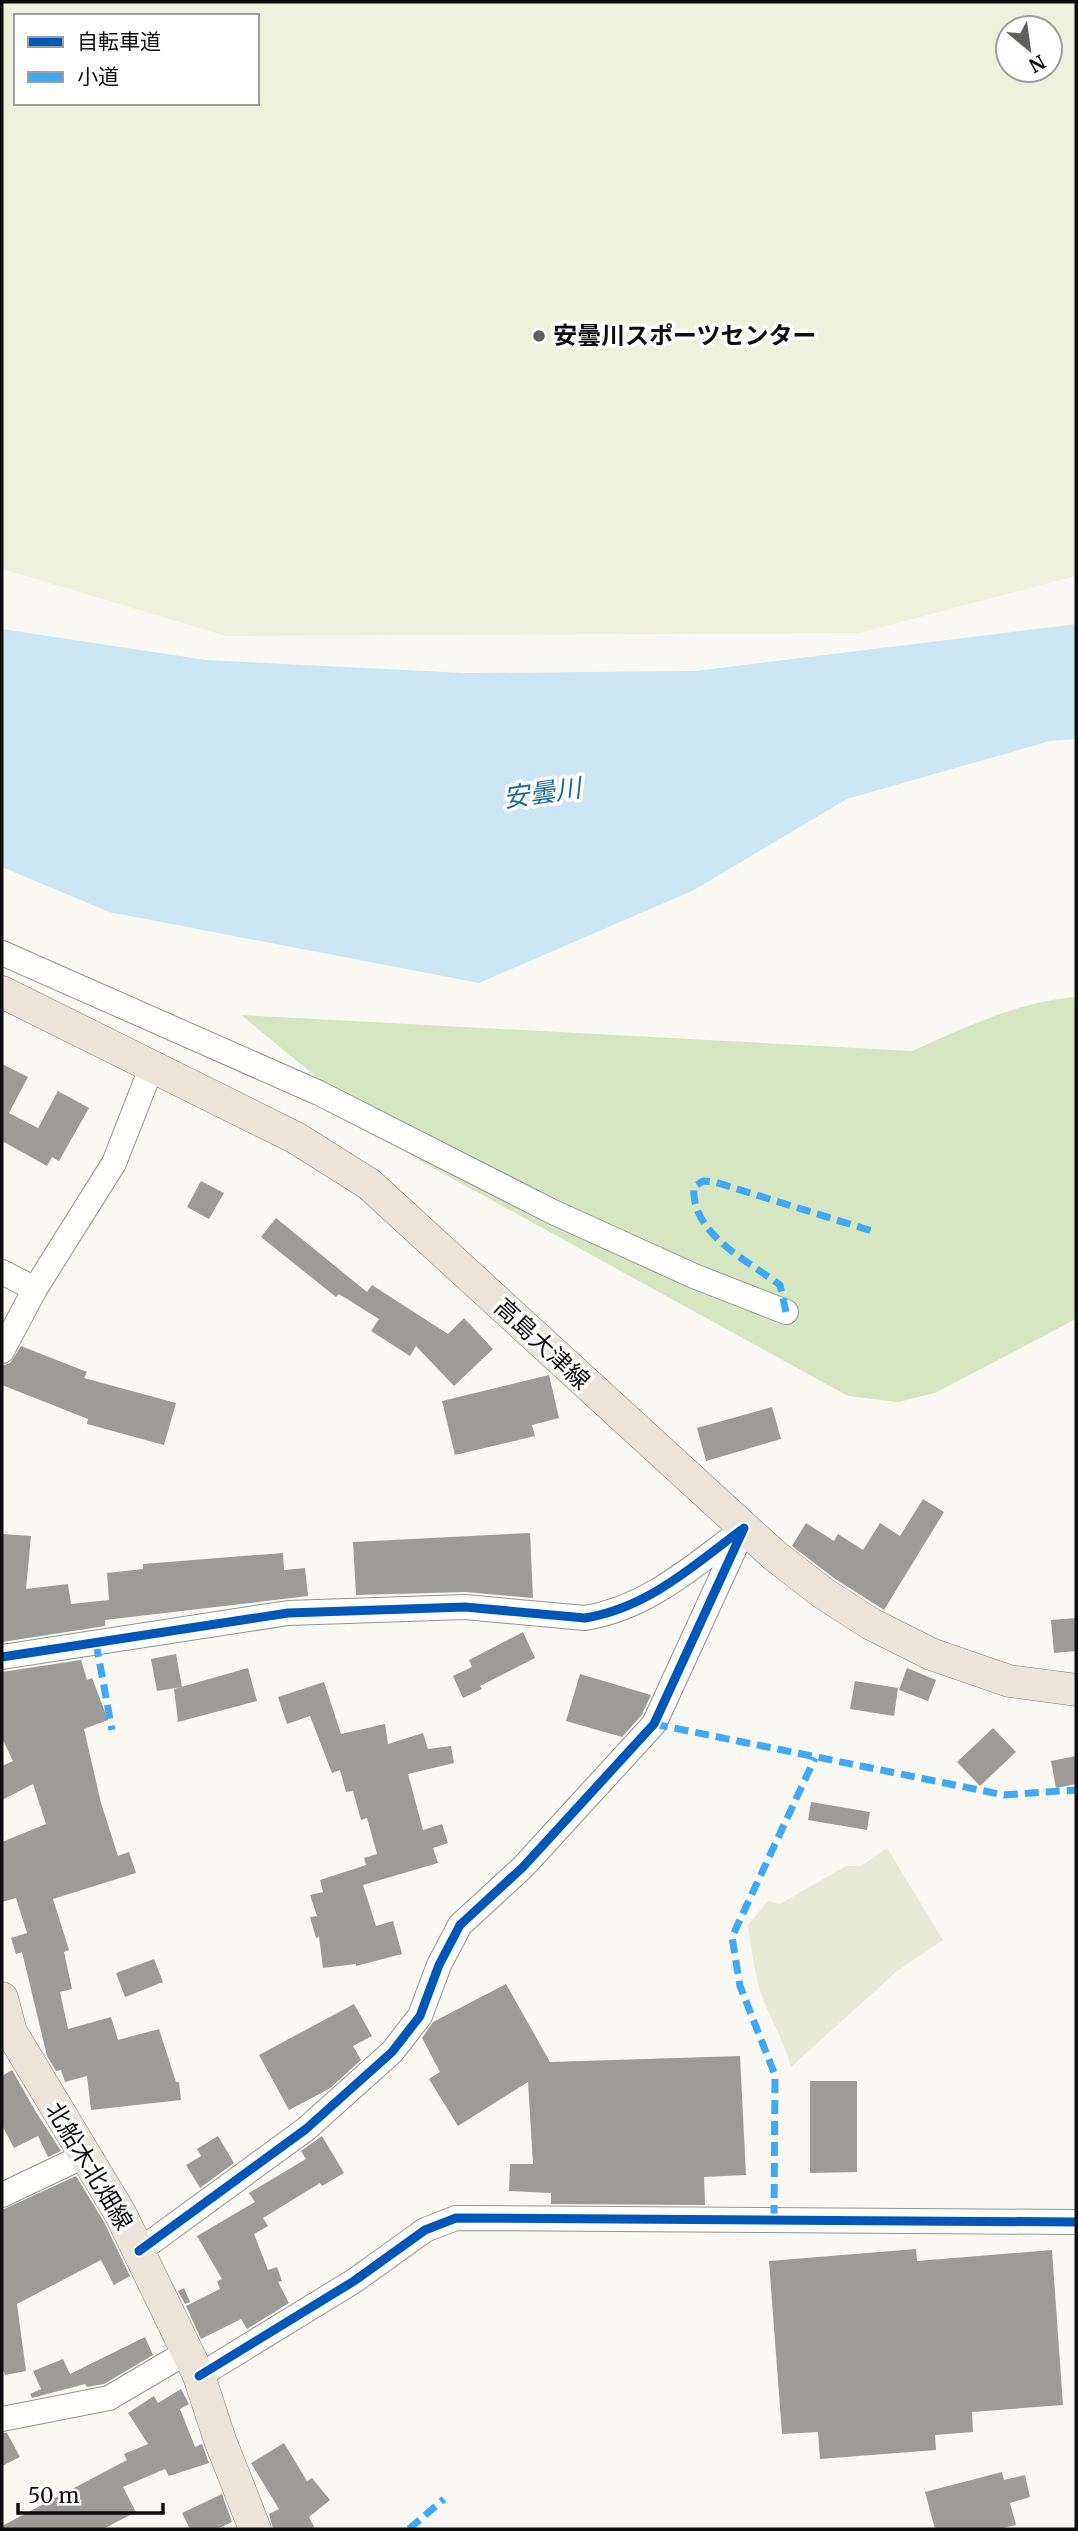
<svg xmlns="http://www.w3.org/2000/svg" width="1078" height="2531" viewBox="0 0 1078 2531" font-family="Merriweather,'Noto Sans JP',serif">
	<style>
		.forest { fill: #d6e6c1 }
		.cemetery { fill: #e7ead6 }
		.pitch { fill: #eef2dd; fill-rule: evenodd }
		.water { fill: #cae7f3 }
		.building { fill: #9d9b98 }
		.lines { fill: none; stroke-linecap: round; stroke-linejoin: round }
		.minor-casing { stroke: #949390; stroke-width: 26 }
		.major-casing { stroke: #81807d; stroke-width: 33 }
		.minor { stroke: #fefefd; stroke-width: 24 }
		.major { stroke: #ebe5d9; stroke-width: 32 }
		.quiet { stroke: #3fa9f5; stroke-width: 7; stroke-dasharray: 14 7; stroke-linecap: butt }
		.cycleway-casing { stroke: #fff; stroke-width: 13 }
		.cycleway { stroke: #0057b8; stroke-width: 9 }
		.poi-dot { fill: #605f5d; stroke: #fff; stroke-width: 2.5 }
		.labels { text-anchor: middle; stroke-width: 7; stroke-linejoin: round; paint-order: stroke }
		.poi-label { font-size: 24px; font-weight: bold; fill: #0d0d0d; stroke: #fff; text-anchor: start }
		.street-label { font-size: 24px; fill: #0d0d0d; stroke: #fff }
		.water-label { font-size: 26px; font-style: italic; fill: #1d6a98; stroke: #fff }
	</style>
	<rect width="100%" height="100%" fill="#faf8f2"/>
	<!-- forest -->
	<path class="forest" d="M1076 997V1319L935 1393 898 1402 848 1396 415 1158 241 1015 912 1051C966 1027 1017 1002 1076 997Z"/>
	<!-- cemetery -->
	<path class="cemetery" d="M887 1848 943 1940 897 1971 791 2067C785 2045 775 2027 766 2006 755 1981 752 1953 748 1925L768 1901 780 1904 846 1866H861Z"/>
	<!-- pitch -->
	<path class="pitch" d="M2 2H1076V576L859 633 226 636 2 569ZM16 16H257V103H16ZM1008 28H1050V70H1008Z"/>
	<!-- water -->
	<polygon class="water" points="1076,624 1076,739 1050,741 847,799 694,890 479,983 109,912 2,867 2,629 206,660 465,673 696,671"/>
	<!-- building -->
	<g class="building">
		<polygon points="2,1064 28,1077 9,1113 38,1128 58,1091 89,1108 59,1161 52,1157 47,1166 2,1141"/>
		<polygon points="201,1181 224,1193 209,1219 187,1207"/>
		<polygon points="276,1218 367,1292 372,1285 448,1334 464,1318 493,1349 454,1386 416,1346 410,1356 371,1331 379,1319 339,1294 336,1297 261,1237"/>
		<polygon points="21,1346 87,1372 84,1378 176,1403 164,1445 87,1424 88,1419 2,1385 2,1366 10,1363"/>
		<polygon points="549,1375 559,1418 532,1425 535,1436 455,1455 442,1401"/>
		<polygon points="772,1407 781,1439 706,1461 697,1428"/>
		<polygon points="923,1499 944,1512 884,1610 834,1578 792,1546 806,1523 834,1541 838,1534 863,1550 880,1523 900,1536"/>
		<polygon points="530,1533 533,1598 465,1592 356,1595 353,1542"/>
		<polygon points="2,1534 31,1536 26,1589 68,1584 71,1604 109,1600 107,1573 143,1569 143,1564 283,1553 284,1570 305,1568 308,1596 105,1620 105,1626 2,1642"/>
		<polygon points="1076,1618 1076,1651 1054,1653 1051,1620"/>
		<polygon points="523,1632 535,1658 480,1686 482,1689 463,1698 453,1676 472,1667 469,1660"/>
		<polygon points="176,1654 182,1687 157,1691 151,1659"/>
		<polygon points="81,1660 87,1680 92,1678 108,1720 84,1729 101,1803 118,1856 129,1852 136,1873 53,1899 69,1950 64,1952 72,1989 60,1992 68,2029 111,2017 118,2040 159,2029 176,2082 179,2082 181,2100 91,2110 87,2076 65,2082 61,2070 56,2071 47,2056 22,1952 16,1954 11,1938 27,1933 16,1898 2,1902 2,1842 46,1824 33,1784 2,1800 2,1766 13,1761 2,1738 2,1672"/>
		<polygon points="248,1668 257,1701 178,1722 174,1689"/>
		<polygon points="907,1668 936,1680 928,1701 899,1690"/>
		<polygon points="580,1674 651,1695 641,1716 622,1737 566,1721"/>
		<polygon points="855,1681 898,1688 894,1716 850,1709"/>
		<polygon points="324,1682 341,1734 385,1724 388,1744 423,1733 428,1749 451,1746 454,1763 408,1774 423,1830 442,1824 448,1843 433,1848 438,1863 363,1885 376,1926 393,1921 402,1954 356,1966 356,1964 323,1968 319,1937 316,1938 310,1917 317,1916 310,1895 323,1892 320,1880 366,1865 364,1858 377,1854 367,1818 361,1820 353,1791 346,1792 340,1770 332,1773 310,1716 287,1724 278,1697"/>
		<polygon points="993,1728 1016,1752 980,1786 957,1762"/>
		<polygon points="1076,1756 1076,1784 1056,1788 1051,1761"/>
		<polygon points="811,1802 870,1812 867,1830 808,1820"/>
		<polygon points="154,1959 163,1982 125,1997 116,1973"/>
		<polygon points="506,1984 550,2062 740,2056 746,2175 704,2177 705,2205 551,2204 551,2193 509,2191 510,2164 533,2164 528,2082 458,2126 429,2079 440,2072 422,2038 433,2022"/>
		<polygon points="354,2004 372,2036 353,2046 361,2060 329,2089 289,2110 259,2055"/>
		<polygon points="12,2070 36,2112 61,2151 48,2157 38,2136 14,2148 2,2125 2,2076"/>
		<polygon points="810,2081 857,2081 857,2172 810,2173"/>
		<polygon points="218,2136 234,2163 200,2188 186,2165 201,2156 197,2149"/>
		<polygon points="322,2136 344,2173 322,2186 320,2183 263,2218 268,2226 254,2234 268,2270 277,2267 282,2281 278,2282 289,2303 247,2329 241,2319 201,2339 186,2306 220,2289 217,2281 222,2279 197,2236 255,2202 249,2193 306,2159 301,2151"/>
		<polygon points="76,2176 104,2222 130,2276 114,2285 101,2260 17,2304 26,2371 5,2375 2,2367 2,2210"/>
		<polygon points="916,2249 917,2261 1052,2250 1063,2405 972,2412 973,2432 935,2435 936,2450 820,2459 818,2432 782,2434 769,2261"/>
		<polygon points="184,2288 190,2302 185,2304 178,2291"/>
		<polygon points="145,2337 153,2355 104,2384 87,2387 85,2384 32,2398 30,2394 41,2389 33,2371 63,2359 70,2374"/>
		<polygon points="181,2389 189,2404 180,2409 195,2447 202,2444 209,2463 169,2476 165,2469 123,2487 136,2512 103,2529 2,2529 2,2526 127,2460 124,2454 148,2444 128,2413 154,2396 158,2403"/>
		<polygon points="2,2433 7,2433 20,2457 2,2466"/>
		<polygon points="284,2443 307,2481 312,2478 330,2500 309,2517 315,2529 273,2529 269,2514 279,2509 251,2463"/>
		<polygon points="1002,2472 1004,2480 1025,2475 1030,2497 1010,2503 1016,2525 998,2529 935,2529 925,2492"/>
		<polygon points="222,2494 232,2522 217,2529 190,2529 182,2513"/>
	</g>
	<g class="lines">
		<!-- minor casing -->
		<g class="minor-casing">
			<g id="minor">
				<polyline points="2,953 319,1093 553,1212 694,1276 786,1312"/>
				<polyline points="2,1272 35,1289"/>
				<polyline points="2,1351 35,1289 114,1163 152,1066"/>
				<path d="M2 1657 288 1613 465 1607 585 1618C647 1608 692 1567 741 1531"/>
				<polyline points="2,2195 84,2156"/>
				<polyline points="139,2251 306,2129 392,2052 420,2016 439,1965 460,1925 523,1867 654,1724 744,1528"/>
				<polyline points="199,2376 354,2281 425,2230 456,2218 1076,2222"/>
				<polyline points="2,2419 109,2398 187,2352"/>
			</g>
		</g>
		<!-- major casing -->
		<g class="major-casing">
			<g id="major">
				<polyline points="2,992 296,1138 369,1184 774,1555 823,1593 871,1624 931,1654 1009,1681 1076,1690"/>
				<polyline points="2,1998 11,2032 120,2213 199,2376 220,2440 255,2529"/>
			</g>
		</g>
		<!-- minor -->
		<use href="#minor" class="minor"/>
		<!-- major -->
		<use href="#major" class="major"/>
		<!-- quiet -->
		<g class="quiet">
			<path d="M786 1312 780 1285C748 1261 690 1233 694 1187L703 1181 715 1182 872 1231"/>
			<polyline points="96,1643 112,1730"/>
			<polyline points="654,1724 1004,1795 1076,1790"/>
			<polyline points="774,2219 775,2075 740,1986 732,1937 815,1758"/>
			<polyline points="409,2529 444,2499"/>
		</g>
		<!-- cycleway casing -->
		<g class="cycleway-casing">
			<g id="cycleway">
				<path d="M2 1657 288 1613 465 1607 585 1618C647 1608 692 1567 741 1530"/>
				<polyline points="139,2251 306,2129 392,2052 420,2016 439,1965 460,1925 523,1867 654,1724 744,1528"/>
				<polyline points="199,2376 354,2281 425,2230 456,2218 1076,2222"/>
			</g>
		</g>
		<!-- cycleway -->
		<use href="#cycleway" class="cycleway"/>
	</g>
	<!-- markers -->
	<circle class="poi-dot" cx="539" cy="336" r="7"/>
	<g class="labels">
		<!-- poi labels -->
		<g class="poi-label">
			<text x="553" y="344">安曇川スポーツセンター</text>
		</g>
		<!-- street labels -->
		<g class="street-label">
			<text transform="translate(542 1344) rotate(43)" y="8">高島大津線</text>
			<text transform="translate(89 2166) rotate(59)" y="8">北船木北畑線</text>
		</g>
		<!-- water labels -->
		<g class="water-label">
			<text transform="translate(542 793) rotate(-8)" y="9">安曇川</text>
		</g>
	</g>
	<!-- border -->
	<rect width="1078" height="2531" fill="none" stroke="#0d0d0d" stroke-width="7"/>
	<!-- legend -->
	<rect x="14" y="14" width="245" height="91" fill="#ffffff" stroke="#9e9e9e" stroke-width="2"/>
	<rect x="28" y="37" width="35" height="10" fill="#0057b8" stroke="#9e9e9e" stroke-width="2"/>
	<text x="77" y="49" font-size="21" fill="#0d0d0d">自転車道</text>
	<rect x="28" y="72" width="35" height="10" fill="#3fa9f5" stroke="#9e9e9e" stroke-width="2"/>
	<text x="77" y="84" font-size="21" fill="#0d0d0d">小道</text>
	<!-- north arrow -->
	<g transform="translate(1029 49) rotate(151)"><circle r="33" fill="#ffffff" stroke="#9e9e9e" stroke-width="2"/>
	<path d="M0-5L12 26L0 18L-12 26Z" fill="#605f5d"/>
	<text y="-10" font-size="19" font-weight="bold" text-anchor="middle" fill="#0d0d0d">N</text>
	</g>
	<!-- scale -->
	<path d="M18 2503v10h145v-10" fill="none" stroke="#0d0d0d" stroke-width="3.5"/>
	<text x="28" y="2503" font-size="21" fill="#0d0d0d" stroke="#ffffff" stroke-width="5" paint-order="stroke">50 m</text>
</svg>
